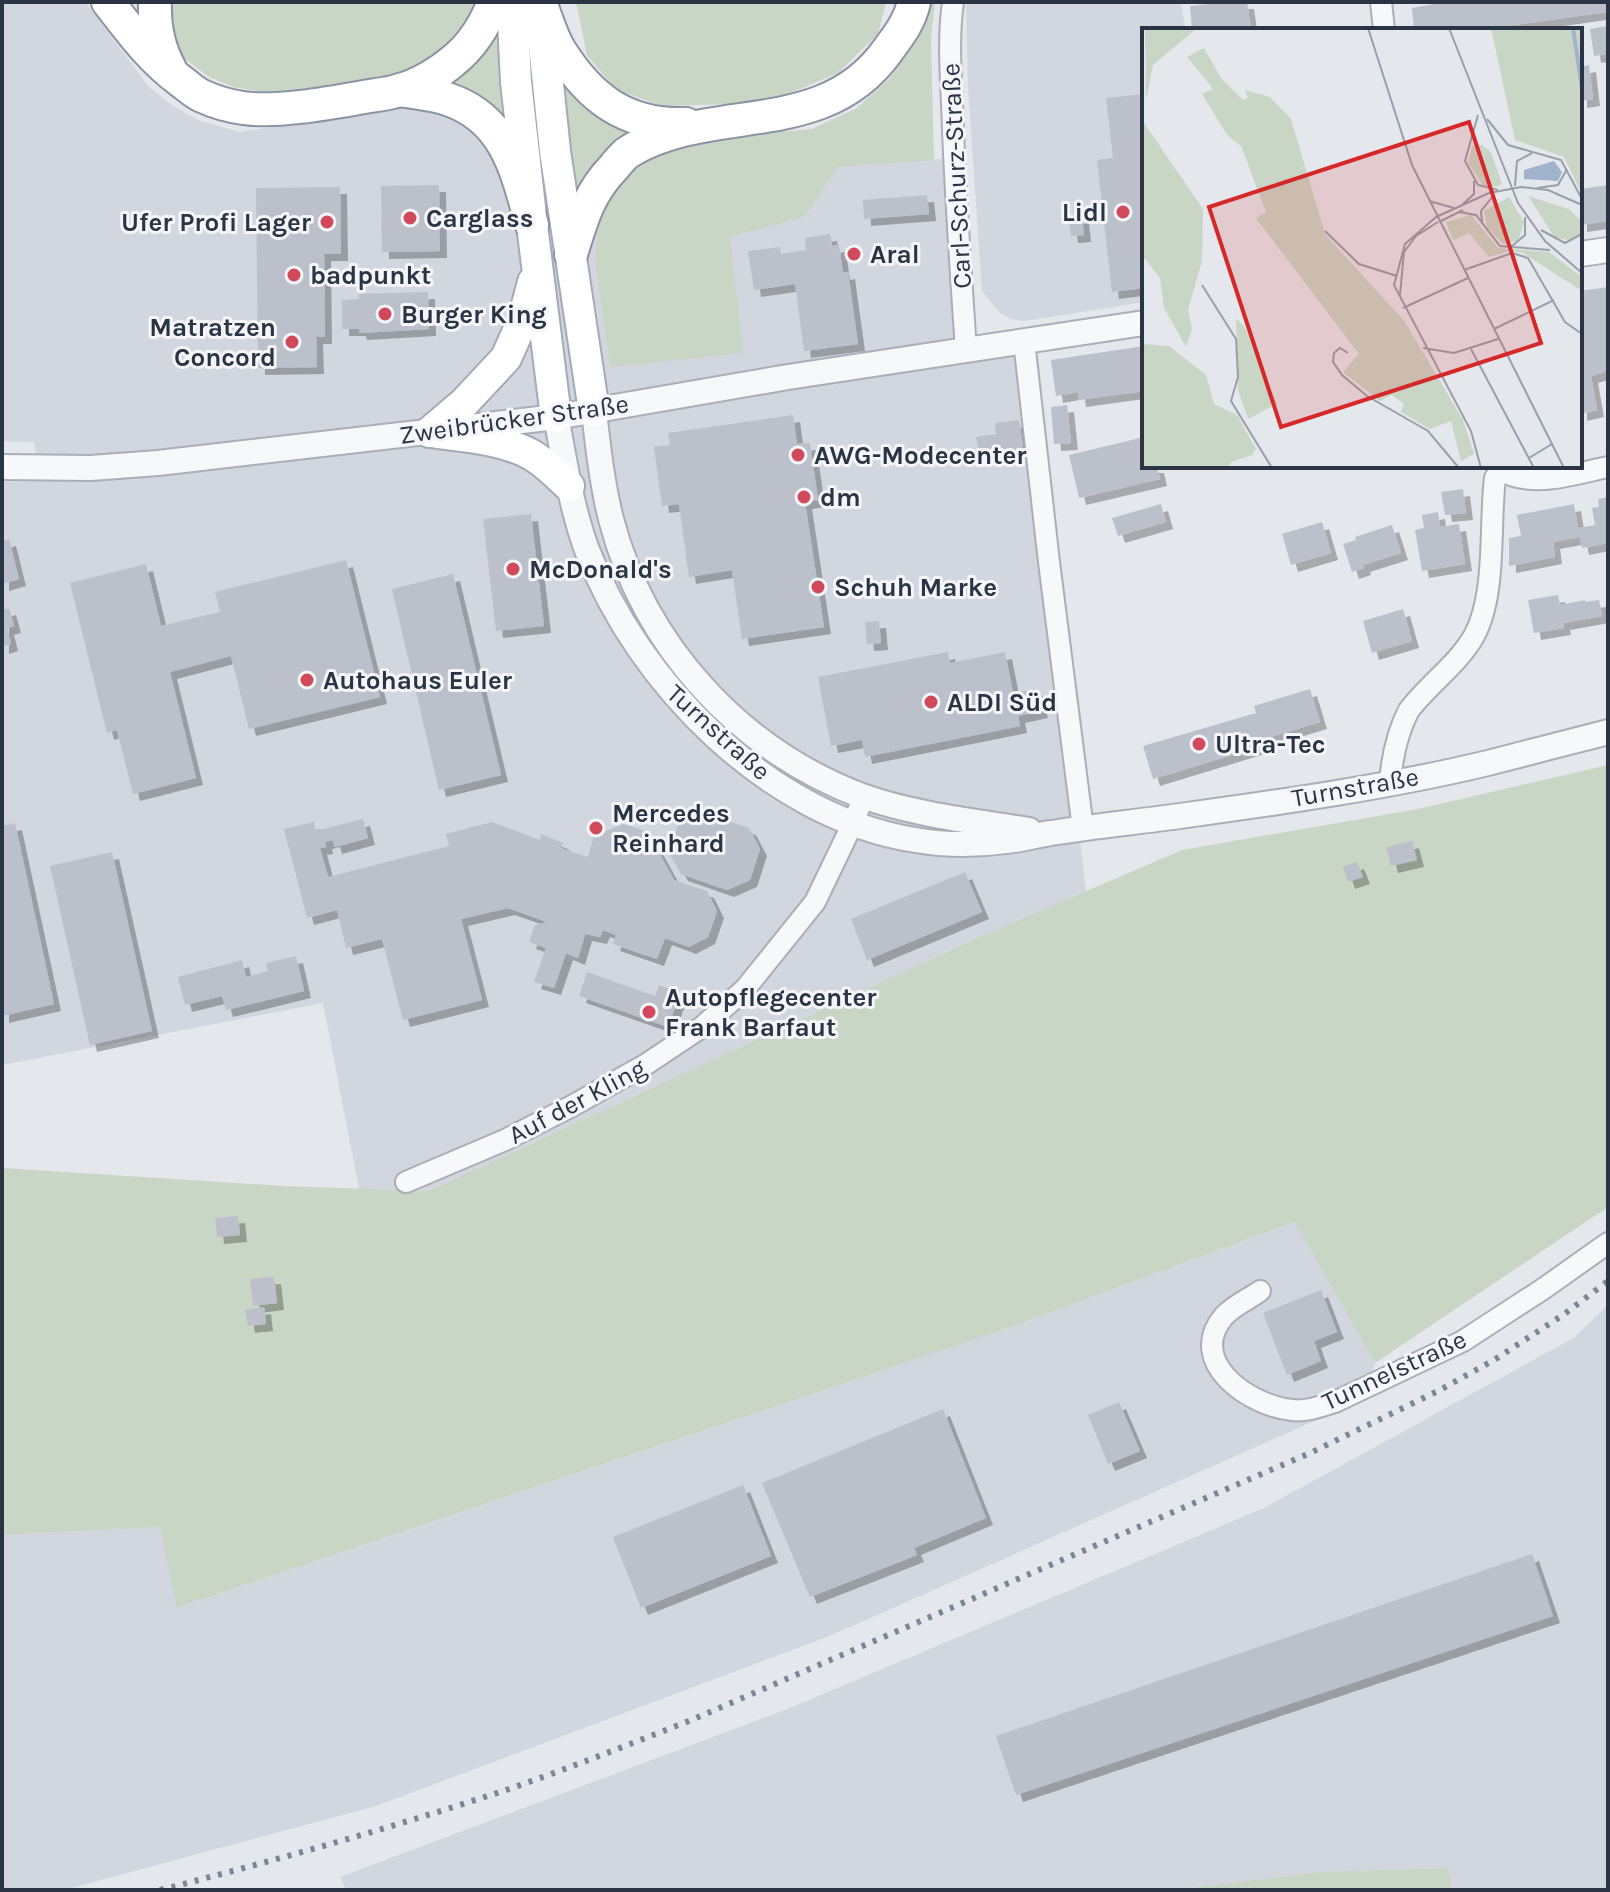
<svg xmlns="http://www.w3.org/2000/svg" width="1610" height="1892" viewBox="0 0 1610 1892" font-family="Karla,sans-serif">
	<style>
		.built { fill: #d2d6de }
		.green { fill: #c9d6c5 }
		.building { fill: #bbc0ca; filter: url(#shadow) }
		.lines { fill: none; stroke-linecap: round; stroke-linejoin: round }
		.minor-casing { stroke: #a9aeb7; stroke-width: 24 }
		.tertiary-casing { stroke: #a9aeb7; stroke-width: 28 }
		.primary-casing { stroke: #a3abb8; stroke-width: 34 }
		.trunk-casing { stroke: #8b94a3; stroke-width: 36 }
		.minor { stroke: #f7f8fa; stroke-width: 20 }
		.tertiary { stroke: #f7f8fa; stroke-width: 24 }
		.primary { stroke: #fff; stroke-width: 30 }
		.trunk { stroke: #fff; stroke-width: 32 }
		.rail { stroke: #7d8696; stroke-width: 6; stroke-dasharray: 4 8; stroke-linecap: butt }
		.poi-dot { fill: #d1495b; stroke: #f4f6f9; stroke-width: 3 }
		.labels { text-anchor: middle; stroke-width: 6; stroke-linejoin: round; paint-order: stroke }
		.street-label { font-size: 26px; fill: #2b3445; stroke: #f4f6f9 }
		.poi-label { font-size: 26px; font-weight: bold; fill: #2b3445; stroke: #f4f6f9; text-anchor: start }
		.inset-river { fill: none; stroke: #9fb4cc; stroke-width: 4 }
		.inset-road { fill: none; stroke: #9a9fa9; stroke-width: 2 }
		.view { fill: #d62828; fill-opacity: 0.15; stroke: #d62828; stroke-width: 4 }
		.inset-edge { fill: none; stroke: #2b3445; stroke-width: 4 }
	</style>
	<defs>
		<filter id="shadow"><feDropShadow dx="7" dy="7" stdDeviation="0" flood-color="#0004"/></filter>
	</defs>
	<rect width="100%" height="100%" fill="#e4e7ec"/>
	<!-- built -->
	<g class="built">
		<polygon points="2,2 85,2 149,87 173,106 200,121 240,132 399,106 430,109 503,76 559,70 730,237 805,217 838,167 963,157 975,335 1021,329 1086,892 964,944 429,1191 359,1189 323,1003 2,1065 2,482 41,481 34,442 2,441"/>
		<polygon points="968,2 1181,2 1185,30 1144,30 1144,302 1025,321 1011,319 999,312 982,291 968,87 966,4"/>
		<polygon points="1296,1222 1375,1363 1366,1398 832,1635 376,1806 64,1890 2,1890 2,1535 160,1527 178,1608 1011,1327"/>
		<polygon points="1608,1305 1608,1890 1452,1890 1448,1868 1321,1872 1172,1890 346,1890 340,1877 790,1708 1264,1508 1575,1337"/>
	</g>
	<!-- green -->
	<g class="green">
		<polygon points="165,2 475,2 471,16 460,39 418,70 343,86 264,92 234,87 209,77 180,55 166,28"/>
		<polygon points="576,2 886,2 878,34 838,73 788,94 730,104 663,106 616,90 587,55"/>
		<polygon points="932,2 935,2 931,39 934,160 838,167 805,217 730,237 743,353 610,367 596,265 597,217 633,161 675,147 745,135 812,129 857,108 890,78 916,42"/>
		<polygon points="499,21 507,135 440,83"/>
		<polygon points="559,70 642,133 577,200"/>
		<polygon points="1608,765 1608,1207 1375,1363 1295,1222 1011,1327 177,1608 160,1527 2,1535 2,1168 284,1186 429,1191 964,944 1182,850 1418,809"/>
		<polygon points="1448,1868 1452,1890 1172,1890 1321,1872"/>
	</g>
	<!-- building -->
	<g class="building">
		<polygon points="1228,2 1247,2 1251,30 1192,30 1190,6"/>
		<polygon points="1445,2 1606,2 1607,12 1478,30 1414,30 1412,8"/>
		<polygon points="1607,26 1608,54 1594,56 1590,29"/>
		<polygon points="1589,65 1593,99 1580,101 1580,67"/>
		<polygon points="1144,94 1144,288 1112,292 1097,160 1113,158 1106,98"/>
		<polygon points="439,185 440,251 382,252 381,186"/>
		<polygon points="1608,185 1608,221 1580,225 1580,189"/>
		<polygon points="340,187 341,254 324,254 325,337 316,337 317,367 258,368 256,188"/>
		<polygon points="927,195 929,214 864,219 863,200"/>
		<polygon points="1082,216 1084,235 1071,236 1069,218"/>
		<polygon points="830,234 832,246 839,245 843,273 848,272 858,344 804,351 795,284 754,290 748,251 780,247 781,254 806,250 805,238"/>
		<polygon points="1608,287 1608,371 1591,376 1597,410 1580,414 1580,291"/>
		<polygon points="428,292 429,329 360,333 359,329 342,329 342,300 359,299 359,294"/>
		<polygon points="1144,346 1144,391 1079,400 1078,392 1056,396 1051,360"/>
		<polygon points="1067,405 1071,443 1054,444 1051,407"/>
		<polygon points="793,415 797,444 810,443 818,500 805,502 824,627 742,639 732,570 689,577 679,504 662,506 654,447 670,445 668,433"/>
		<polygon points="1019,420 1023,448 979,454 976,437 996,434 995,423"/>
		<polygon points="1144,437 1144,466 1157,466 1160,479 1079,498 1069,455"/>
		<polygon points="1463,489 1466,513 1445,515 1441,492"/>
		<polygon points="1608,497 1608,543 1582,548 1580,537 1553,542 1555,557 1509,566 1509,538 1521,536 1517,515 1574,504 1578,528 1595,525 1592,508 1599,507 1598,499"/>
		<polygon points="1161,504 1166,522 1118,536 1112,518"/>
		<polygon points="1438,512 1440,527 1459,524 1465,564 1422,571 1415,530 1424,528 1422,515"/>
		<polygon points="531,514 544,626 496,631 483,519"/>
		<polygon points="1322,522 1331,553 1291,565 1282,534"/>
		<polygon points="1392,525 1401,553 1363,565 1364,568 1352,572 1343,544 1356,540 1355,537"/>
		<polygon points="9,539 19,579 2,584 2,541"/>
		<polygon points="346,560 380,697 249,729 231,656 170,672 196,778 133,794 117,730 107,733 70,583 146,564 161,626 220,612 215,592"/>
		<polygon points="453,574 501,775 439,790 392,589"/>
		<polygon points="1558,595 1560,605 1585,600 1585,602 1599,600 1602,616 1563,623 1564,628 1534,633 1528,600"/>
		<polygon points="9,608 14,626 7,628 11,644 2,647 2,610"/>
		<polygon points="1403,609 1412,641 1372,653 1363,621"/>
		<polygon points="879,621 881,643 867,644 865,622"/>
		<polygon points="948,652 950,663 1005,652 1013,693 1036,689 1041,711 1018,716 1020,726 865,757 862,740 831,746 818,677"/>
		<polygon points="1310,689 1320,722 1257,741 1258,747 1153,779 1143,746 1256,713 1254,706"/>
		<polygon points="700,812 749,828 760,849 750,880 727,890 681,874 669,853 679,821"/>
		<polygon points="363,819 368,838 335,847 333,840 325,842 326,847 320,848 328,877 449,846 446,834 492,822 540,840 541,834 563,843 561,848 588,857 594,836 623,824 647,831 674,880 707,891 717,911 708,937 689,947 665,938 657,959 613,944 616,935 603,930 600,937 585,934 578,958 566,953 554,988 534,982 546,948 529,942 535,925 547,922 508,908 461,919 482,1000 403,1020 382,939 346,948 337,910 307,918 284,829 314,822 316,831"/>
		<polygon points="15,823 54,1004 2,1016 2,826"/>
		<polygon points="1412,841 1417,860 1391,866 1386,847"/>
		<polygon points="112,852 152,1031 90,1045 50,866"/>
		<polygon points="1357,862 1363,877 1348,882 1343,867"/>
		<polygon points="965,872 982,912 867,960 851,919"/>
		<polygon points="296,956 304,991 226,1010 222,996 185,1005 178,977 242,960 246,977 268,971 266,963"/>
		<polygon points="587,972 655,996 659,985 680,993 668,1027 579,996"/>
		<polygon points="238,1216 240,1235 217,1237 215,1218"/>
		<polygon points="274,1277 277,1303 253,1306 250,1279"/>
		<polygon points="1321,1290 1337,1332 1314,1341 1321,1361 1287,1375 1263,1313"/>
		<polygon points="264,1307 266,1324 248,1326 245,1310"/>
		<polygon points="1119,1402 1140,1451 1108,1464 1088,1415"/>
		<polygon points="943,1409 986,1518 914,1548 917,1555 810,1597 762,1483"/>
		<polygon points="743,1485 771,1556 641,1608 613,1537"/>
		<polygon points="1532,1554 1553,1616 1016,1795 996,1736"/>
	</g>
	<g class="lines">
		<!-- minor casing -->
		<g class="minor-casing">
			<g id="minor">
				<path d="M953 2C947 44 952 88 953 130 956 204 961 277 966 350"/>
				<polyline points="1381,2 1384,30"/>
				<polyline points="1024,341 1049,562 1083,829"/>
				<path d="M1500 470C1533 489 1573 474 1608 467"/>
				<path d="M1390 782C1392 758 1398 731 1409 710 1429 684 1458 664 1474 636 1497 594 1489 525 1495 478L1500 470"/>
				<polyline points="406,1182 505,1140 572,1106 645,1065 702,1027 745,989 815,902 853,823 864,796"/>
				<path d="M1260 1291C1249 1299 1233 1306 1224 1316 1185 1362 1250 1406 1292 1410 1307 1412 1321 1406 1335 1402L1463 1341 1543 1289 1608 1243"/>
			</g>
		</g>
		<!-- tertiary casing -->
		<g class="tertiary-casing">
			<g id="tertiary">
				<polyline points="1580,254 1608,250"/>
				<path d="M594 411C598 447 602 483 611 519 644 646 740 750 862 796 916 815 973 821 1029 830"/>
				<path d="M556 417C565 462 571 507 587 550 638 684 770 817 915 840 944 845 977 845 1006 841 1021 840 1036 835 1051 833 1094 826 1137 822 1180 816 1282 802 1388 787 1488 763 1528 753 1568 742 1608 732"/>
				<polyline points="2,467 91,468 158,463 556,417 788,377 1144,323"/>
			</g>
		</g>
		<!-- primary casing -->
		<g class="primary-casing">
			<g id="primary">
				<polyline points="512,2 516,82 532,225 556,417"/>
				<polyline points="541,16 555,151 594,411"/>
				<polyline points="430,432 464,403 506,358 523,320 533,282"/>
				<path d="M430 432C463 437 500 438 530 454 545 462 557 475 569 486"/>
			</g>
		</g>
		<!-- trunk casing -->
		<g class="trunk-casing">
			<g id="trunk">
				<path d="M108 2C132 33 150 58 182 82 189 87 195 93 202 96 215 102 229 106 243 108 276 113 330 103 364 97 375 95 388 94 400 90 418 85 439 73 453 61 472 46 485 25 494 2"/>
				<path d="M155 2C154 26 159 49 170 69"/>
				<path d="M540 2C546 17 551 35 559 49 590 99 626 126 686 124"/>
				<path d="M400 90C417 93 434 94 450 100 507 120 517 173 532 225"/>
				<path d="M571 254C582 219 588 194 614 167 618 162 622 157 627 153 643 142 664 135 683 130 759 112 837 122 888 50 899 35 910 21 914 2"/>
			</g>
		</g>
		<!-- minor -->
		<use href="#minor" class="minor"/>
		<!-- tertiary -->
		<use href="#tertiary" class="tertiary"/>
		<!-- primary -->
		<use href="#primary" class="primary"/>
		<!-- trunk -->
		<use href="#trunk" class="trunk"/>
		<!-- rail -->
		<path class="rail" d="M160 1890C277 1860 398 1826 512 1788 572 1767 630 1744 689 1721L1310 1453 1438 1391 1494 1360 1563 1315 1608 1281"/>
	</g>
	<!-- markers -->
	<g class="poi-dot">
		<circle cx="1123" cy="212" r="8"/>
		<circle cx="410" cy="218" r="8"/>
		<circle cx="327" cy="222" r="8"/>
		<circle cx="854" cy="254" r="8"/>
		<circle cx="294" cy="275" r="8"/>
		<circle cx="385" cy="314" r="8"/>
		<circle cx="292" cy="342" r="8"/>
		<circle cx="798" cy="455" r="8"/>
		<circle cx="804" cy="497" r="8"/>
		<circle cx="513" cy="569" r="8"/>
		<circle cx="818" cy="587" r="8"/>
		<circle cx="307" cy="680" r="8"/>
		<circle cx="931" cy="702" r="8"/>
		<circle cx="1199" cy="744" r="8"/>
		<circle cx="596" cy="828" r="8"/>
		<circle cx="649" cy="1012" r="8"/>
	</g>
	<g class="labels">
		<!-- street labels -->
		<g class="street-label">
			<text transform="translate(956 176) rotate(-93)" y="9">Carl-Schurz-Straße</text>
			<text transform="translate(514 419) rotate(-8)" y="9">Zweibrücker Straße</text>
			<text transform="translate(719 732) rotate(42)" y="9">Turnstraße</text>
			<text transform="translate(1355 787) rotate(-10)" y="9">Turnstraße</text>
			<text transform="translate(577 1101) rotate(-28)" y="9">Auf der Kling</text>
			<text transform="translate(1394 1370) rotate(-25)" y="9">Tunnelstraße</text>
		</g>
		<!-- poi labels -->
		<g class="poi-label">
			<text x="1107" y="221" text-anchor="end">Lidl</text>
			<text x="426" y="227">Carglass</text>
			<text x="311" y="231" text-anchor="end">Ufer Profi Lager</text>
			<text x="870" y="263">Aral</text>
			<text x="310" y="284">badpunkt</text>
			<text x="401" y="323">Burger King</text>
			<text x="276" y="336" text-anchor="end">Matratzen<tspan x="276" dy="30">Concord</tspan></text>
			<text x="814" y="464">AWG-Modecenter</text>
			<text x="820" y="506">dm</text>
			<text x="529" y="578">McDonald's</text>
			<text x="834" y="596">Schuh Marke</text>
			<text x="323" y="689">Autohaus Euler</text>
			<text x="947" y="711">ALDI Süd</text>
			<text x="1215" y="753">Ultra-Tec</text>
			<text x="612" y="822">Mercedes<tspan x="612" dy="30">Reinhard</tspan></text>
			<text x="665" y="1006">Autopflegecenter<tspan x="665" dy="30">Frank Barfaut</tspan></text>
		</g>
	</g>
	<!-- overview -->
	<g transform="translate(1142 28)">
		<rect width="440" height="440" fill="#e4e7ec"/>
		<path d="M3 0H55L11 37 4 72ZM349 0H440V166L422 129 373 112ZM62 20 79 50 101 72 106 70 103 62 128 69 149 91 183 206 263 294 321 392 332 426 319 433 309 393 288 401 259 384 262 376 250 367 238 373 201 344 217 326 114 190 124 184 99 118 86 108 60 66 71 61 45 29ZM0 92 61 181 60 233 46 282 50 301 44 319 22 280 18 250 0 227ZM340 117 349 124 360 156 356 158 342 159 326 135 330 118ZM386 168 427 181 440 194 438 206 430 212 413 210ZM367 169 382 194 376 213 361 216 345 199 342 183ZM329 187 356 220 407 224 440 249V263L381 225 368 223 347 229 327 205 311 212 304 194ZM94 290 104 301 135 376 106 391 96 362ZM0 316 27 318 64 347 72 376 95 387 114 421 110 427 89 434 87 440H0Z" fill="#c9d6c5"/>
		<path d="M412 133 420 144 416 153 382 151V142Z" fill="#9fb4cc"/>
		<path class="inset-river" d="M431 0 440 60"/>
		<path class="inset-road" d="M226 0 270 137 422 440M307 0 376 175 403 213 440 245M336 87 323 133 336 157 356 162M345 91 366 117 419 132 440 171M373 158 375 133 390 125M395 160 416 157 425 141M287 173 312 180M320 177 332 166V153M317 184 334 187 358 218 408 222M294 189 263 216 252 257 329 403 339 440M294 189 347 165 379 159 406 162 440 177M297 194 321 182M340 194 339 183 351 168M399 202 423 215 440 206M183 203 217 236 255 248M369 219 383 207V189M322 242 370 225 386 230 423 294 440 306M60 257 94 311 96 349 89 373 130 440M258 267 262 224 274 208 296 194M261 280 326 250M352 301 412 272M281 320 312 325 356 311M329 321 392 440M206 325 198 320 192 325 191 334 200 347 225 368 286 403 317 440M387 430 410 416"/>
		<path class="view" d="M327 94 399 315 139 399 67 179Z"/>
		<rect width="440" height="440" class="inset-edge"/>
	</g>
	<!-- border -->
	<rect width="1610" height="1892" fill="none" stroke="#2b3445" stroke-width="8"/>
</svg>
